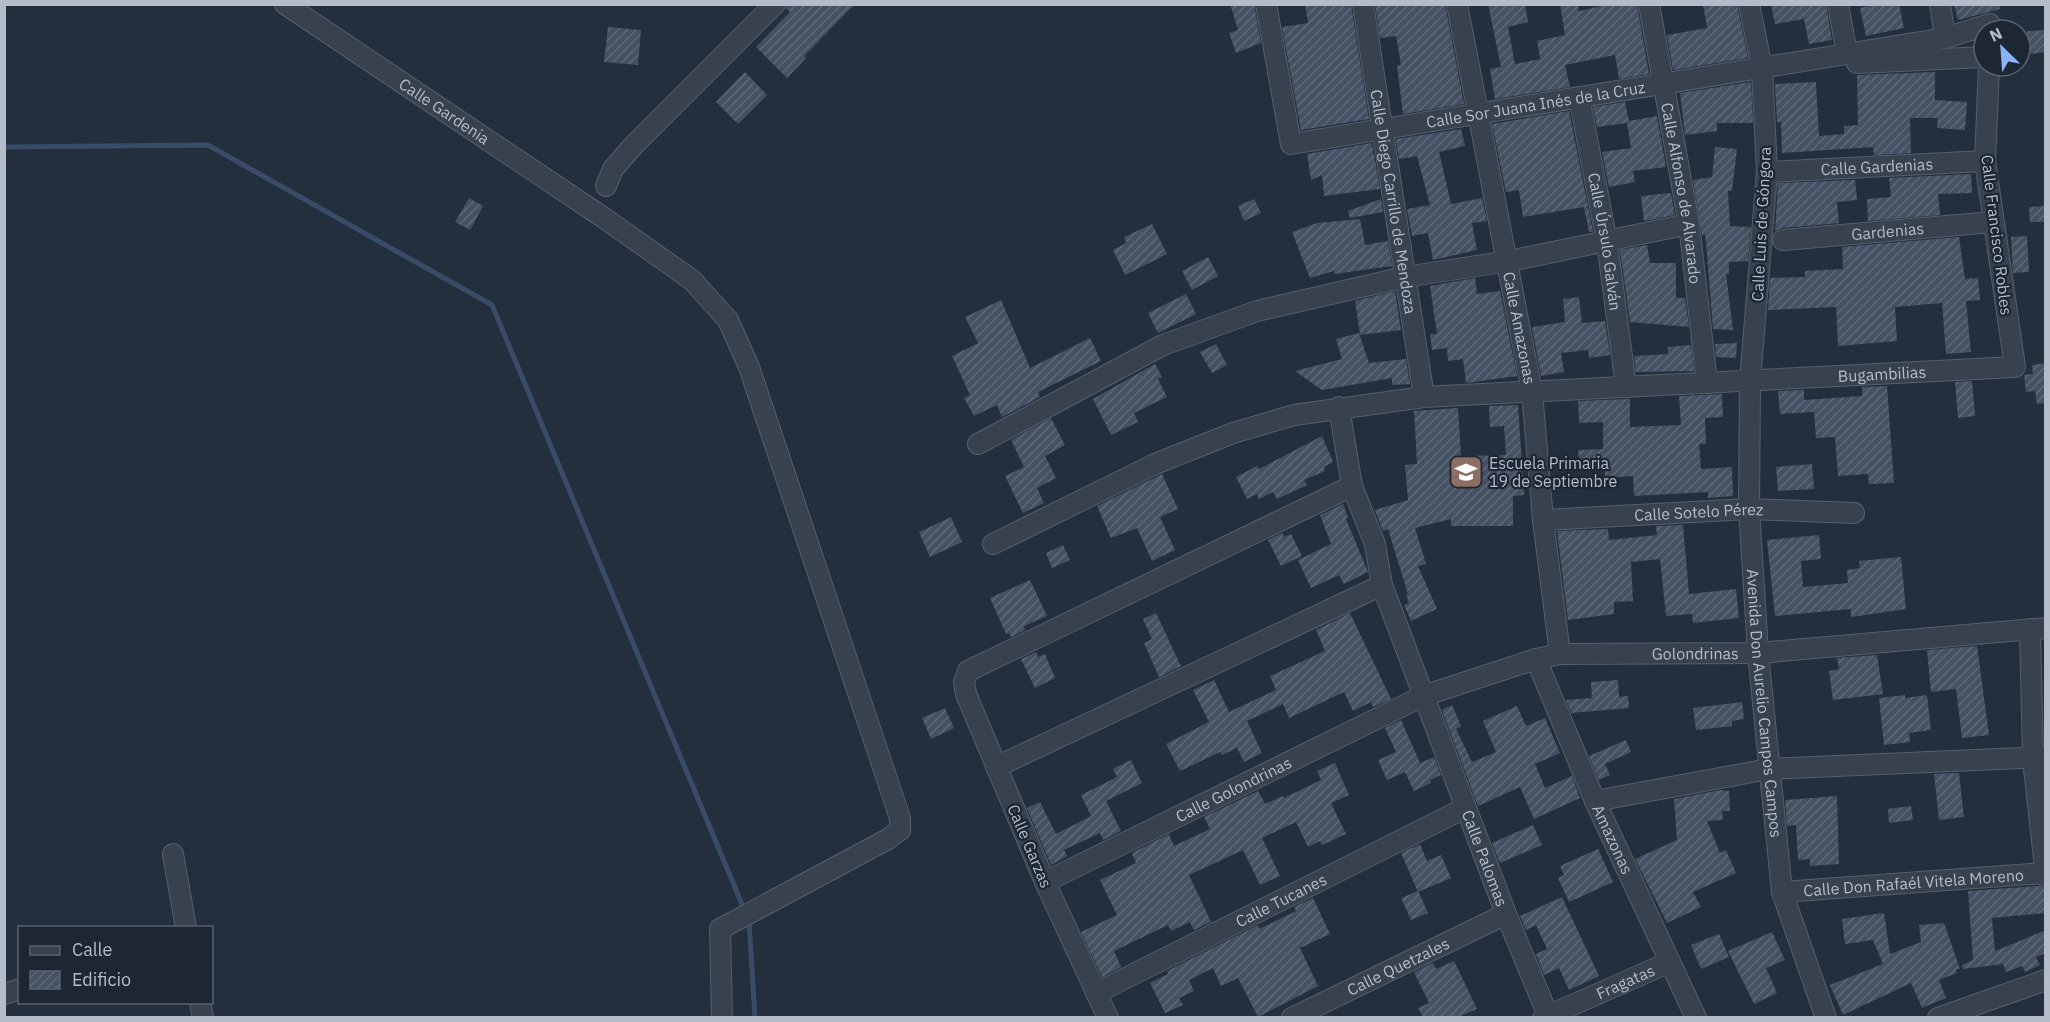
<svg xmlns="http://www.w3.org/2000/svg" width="2050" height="1022" viewBox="0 0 2050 1022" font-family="'IBM Plex Sans',sans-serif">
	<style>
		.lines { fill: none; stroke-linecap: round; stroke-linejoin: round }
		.stream { stroke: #394c67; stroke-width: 5 }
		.building { fill: url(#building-hatch) }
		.street-casing { stroke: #565f6c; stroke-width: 22 }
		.street { stroke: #38414e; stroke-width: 20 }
		.labels { text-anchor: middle; stroke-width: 4.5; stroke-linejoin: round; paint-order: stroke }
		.street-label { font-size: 16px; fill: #b4bcc9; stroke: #1d2633 }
		.poi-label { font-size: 16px; fill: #b4bcc9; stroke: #1d2633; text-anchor: start }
	</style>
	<defs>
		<pattern id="building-hatch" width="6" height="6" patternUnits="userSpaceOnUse" patternTransform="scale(1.5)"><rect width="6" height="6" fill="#455162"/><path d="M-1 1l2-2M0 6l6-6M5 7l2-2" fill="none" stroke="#5d6877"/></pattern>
	</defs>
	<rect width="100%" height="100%" fill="#242f3e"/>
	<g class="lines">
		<!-- stream -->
		<polyline class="stream" points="4,147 208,145 492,305 749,921 755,1018"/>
	</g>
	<!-- building -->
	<g class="building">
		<polygon points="787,4 855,4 804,56 806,58 787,78 756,47 790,12 786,8"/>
		<polygon points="1230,4 1254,4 1261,43 1236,53 1229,33 1238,30"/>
		<polygon points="1305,4 1351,4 1369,119 1301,130 1282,27 1308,23"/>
		<polygon points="1375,4 1445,4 1464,104 1403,114 1397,65 1401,65 1396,36 1380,38"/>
		<polygon points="1488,4 1525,4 1528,22 1508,27 1515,64 1540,59 1537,41 1565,35 1560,4 1578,4 1579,11 1611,4 1637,4 1649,74 1619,79 1615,55 1565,65 1570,87 1495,99 1490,69 1501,67"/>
		<polygon points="1703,4 1737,4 1748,58 1673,70 1667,35 1707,28"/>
		<polygon points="1771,4 1826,4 1832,40 1809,44 1804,19 1775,24"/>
		<polygon points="1876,4 1899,4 1904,28 1866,36 1860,8"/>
		<polygon points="1954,4 1999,4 2000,9 1958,20"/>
		<polygon points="608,27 641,30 638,65 604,62"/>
		<polygon points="2046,30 2046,52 2029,54 2027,31"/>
		<polygon points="745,72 767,95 738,124 716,102"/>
		<polygon points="1935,72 1935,100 1967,102 1965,130 1937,128 1938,118 1910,118 1911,153 1874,155 1873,147 1782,153 1781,122 1777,122 1775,84 1816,82 1819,136 1844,134 1844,126 1858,125 1857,75"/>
		<polygon points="1751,82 1753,123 1717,123 1717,131 1685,135 1680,93"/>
		<polygon points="1625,102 1629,121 1657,116 1666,167 1633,171 1635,182 1609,187 1602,152 1631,148 1627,123 1597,127 1593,107"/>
		<polygon points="1569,111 1593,232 1589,232 1584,207 1523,217 1519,190 1506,192 1492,124"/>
		<polygon points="1461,129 1465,146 1439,152 1451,204 1482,198 1487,221 1472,223 1477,250 1433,260 1428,233 1412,236 1407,209 1430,205 1417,156 1399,159 1396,139"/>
		<polygon points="1372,143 1380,189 1324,196 1322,175 1311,180 1307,154"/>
		<polygon points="1715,147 1737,149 1732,191 1728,191 1730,226 1751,227 1748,261 1729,262 1729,274 1726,274 1733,330 1713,329 1706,242 1705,235 1702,235 1693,180 1712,177"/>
		<polygon points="1971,174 1972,193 1938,194 1940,215 1868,221 1867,199 1891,197 1889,178"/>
		<polygon points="1855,180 1857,200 1837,202 1839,223 1782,228 1775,231 1778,183"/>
		<polygon points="1671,193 1675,215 1644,221 1641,196"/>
		<polygon points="469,198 483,206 470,230 455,222"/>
		<polygon points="1254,199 1261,213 1244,221 1238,206"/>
		<polygon points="1381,199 1383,212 1350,218 1348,211"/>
		<polygon points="2046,206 2046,222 2030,222 2029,207"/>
		<polygon points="1360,219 1365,245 1388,241 1392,266 1334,274 1334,271 1310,278 1292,232 1317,223"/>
		<polygon points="1152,224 1167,254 1125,275 1113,250 1126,243 1124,237"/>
		<polygon points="2027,236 2029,272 2013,273 2011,237"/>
		<polygon points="1959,237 1965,279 1978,278 1980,300 1966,301 1971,352 1946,354 1942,303 1895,307 1897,341 1838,346 1836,307 1768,310 1770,278 1805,277 1805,271 1843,269 1842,247"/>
		<polygon points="1647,245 1650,263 1676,263 1676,298 1685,298 1689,327 1630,322 1620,250"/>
		<polygon points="1208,257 1218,276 1192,290 1182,271"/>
		<polygon points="1475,278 1477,294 1500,291 1517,376 1466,383 1463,359 1448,361 1447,348 1432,350 1430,334 1437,334 1430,286"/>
		<polygon points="1395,291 1401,330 1360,335 1355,301"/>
		<polygon points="1186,294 1196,314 1158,333 1148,313"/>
		<polygon points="1579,297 1582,323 1605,321 1610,355 1589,358 1588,350 1561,353 1564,372 1541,376 1532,327 1565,322 1563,299"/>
		<polygon points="1001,300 1030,368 1090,338 1101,361 1038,392 1040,397 1002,417 997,405 974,416 964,398 970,395 952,356 978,343 965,317"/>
		<polygon points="1359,333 1369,363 1406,359 1410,384 1392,385 1392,378 1322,390 1295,371 1342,359 1336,339"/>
		<polygon points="1737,343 1736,358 1716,357 1715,344"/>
		<polygon points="1216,344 1227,365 1212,373 1200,352"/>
		<polygon points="1691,345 1694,371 1636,372 1634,356 1668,354 1668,347"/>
		<polygon points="2046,363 2046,403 2037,404 2035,391 2026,392 2024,375 2033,374 2032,365"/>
		<polygon points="1155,364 1162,377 1158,379 1167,397 1134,413 1138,422 1111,435 1093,399"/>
		<polygon points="1972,381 1975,416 1958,418 1955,382"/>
		<polygon points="1887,386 1894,483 1869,484 1868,474 1838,476 1835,437 1816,438 1814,412 1780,414 1778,391 1804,390 1804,400 1862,396 1862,387"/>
		<polygon points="1722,394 1723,417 1705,418 1706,444 1699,444 1701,469 1732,467 1733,496 1708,498 1708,492 1634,496 1633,476 1605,478 1605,470 1580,471 1578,450 1603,449 1603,422 1579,423 1578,401 1630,399 1630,427 1681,425 1679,396"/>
		<polygon points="1518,405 1524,495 1513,496 1513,526 1451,526 1451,519 1415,528 1426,564 1418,566 1437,609 1411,621 1404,605 1409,603 1406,595 1408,594 1388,529 1383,531 1375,510 1408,500 1405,465 1417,464 1414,411 1458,408 1461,456 1506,455 1504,426 1490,427 1489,406"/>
		<polygon points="1051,418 1065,445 1045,456 1056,478 1037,488 1044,503 1023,513 1005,476 1024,467 1011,440"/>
		<polygon points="1322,436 1333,462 1324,467 1325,471 1304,480 1307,485 1277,499 1273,492 1259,499 1257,494 1247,499 1236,477 1257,466 1259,469"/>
		<polygon points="1812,464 1814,489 1778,491 1776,467"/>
		<polygon points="1162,474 1178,509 1160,517 1175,550 1152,561 1137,528 1111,538 1097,506"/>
		<polygon points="1343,504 1348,518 1346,519 1368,572 1344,584 1339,575 1311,588 1298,560 1331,544 1320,515"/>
		<polygon points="951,517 962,542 930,557 919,532"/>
		<polygon points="1683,525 1689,594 1736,589 1739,618 1693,623 1692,614 1666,616 1660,559 1631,562 1633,601 1614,602 1614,614 1568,620 1557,531 1608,529 1609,540 1657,535 1656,526"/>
		<polygon points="1282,533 1284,537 1291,534 1302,556 1281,566 1268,540"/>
		<polygon points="1819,535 1821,559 1801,561 1803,587 1848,583 1847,570 1860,568 1859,561 1901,557 1906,609 1851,617 1851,609 1775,616 1767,540"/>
		<polygon points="1063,545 1070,560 1052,568 1046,553"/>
		<polygon points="1030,580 1047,616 1024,626 1025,630 1011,637 1009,633 1006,634 990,598"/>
		<polygon points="1156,613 1181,666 1159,677 1144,643 1152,639 1143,619"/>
		<polygon points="1350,613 1391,699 1373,707 1371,702 1353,711 1344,692 1289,718 1283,704 1247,721 1262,753 1244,762 1237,748 1222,755 1220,752 1180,771 1166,744 1209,722 1193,690 1214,680 1229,712 1276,690 1270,676 1325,651 1316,630"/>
		<polygon points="1977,646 1989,735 1962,738 1956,689 1931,692 1927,650"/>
		<polygon points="1036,652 1038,657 1045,654 1055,678 1035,688 1021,659"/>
		<polygon points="1877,655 1883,694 1833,700 1829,671 1839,669 1837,658"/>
		<polygon points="1618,680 1619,697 1628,696 1629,708 1571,713 1566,700 1592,698 1591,682"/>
		<polygon points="1905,695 1905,698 1927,695 1931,730 1909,733 1910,742 1884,745 1879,698"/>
		<polygon points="1742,702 1744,719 1732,721 1732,726 1696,730 1693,708"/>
		<polygon points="1452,705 1461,726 1456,729 1472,762 1496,752 1483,721 1517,706 1526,726 1545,718 1560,753 1535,764 1545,788 1572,776 1580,798 1534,819 1520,787 1478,806 1442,710"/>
		<polygon points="945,708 954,728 931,739 922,718"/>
		<polygon points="1401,720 1420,763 1434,757 1441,775 1430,780 1431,783 1414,791 1405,772 1387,780 1378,760 1396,752 1385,728"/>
		<polygon points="1626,740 1631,752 1605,764 1610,775 1599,780 1589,756"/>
		<polygon points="1131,760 1142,783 1106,801 1121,831 1103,840 1100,833 1064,850 1067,856 1051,865 1027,808 1040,802 1056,834 1091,816 1081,795 1117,777 1113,769"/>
		<polygon points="1335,763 1349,795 1331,803 1346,834 1322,845 1320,841 1308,847 1296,822 1262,838 1280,876 1260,885 1243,850 1189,875 1211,922 1194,930 1190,922 1171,931 1168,925 1114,951 1121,967 1102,977 1081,932 1117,915 1100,880 1136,863 1132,853 1169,834 1174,846 1210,829 1204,817 1258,791 1265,804 1283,796 1284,798 1321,780 1317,771"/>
		<polygon points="1959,773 1964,817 1939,820 1934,774"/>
		<polygon points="1721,790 1729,791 1730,811 1722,811 1723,820 1707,821 1720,853 1726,850 1736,873 1693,892 1701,907 1667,923 1635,859 1677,840 1674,799"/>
		<polygon points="1837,796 1839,864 1810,866 1810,859 1798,860 1796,825 1787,826 1785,800"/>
		<polygon points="1911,806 1913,820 1889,823 1888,809"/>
		<polygon points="1533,825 1542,845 1500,863 1492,843"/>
		<polygon points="1420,844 1427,861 1441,855 1451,878 1418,892 1401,853"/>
		<polygon points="1598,849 1613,882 1569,902 1558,878 1564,875 1560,866"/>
		<polygon points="2038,886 2044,888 2046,913 1992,918 1995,951 2046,930 2046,953 2036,957 2040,965 2025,972 2022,966 2006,972 2003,964 1963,969 1962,965 1973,960 1968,891"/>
		<polygon points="1418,891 1428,913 1411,920 1401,898"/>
		<polygon points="1562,897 1599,976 1569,990 1559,968 1544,975 1536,954 1547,949 1536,925 1526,930 1520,916"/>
		<polygon points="1313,898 1330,934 1300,948 1318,986 1258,1017 1238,978 1221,986 1213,968 1189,980 1194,991 1179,998 1183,1005 1165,1013 1150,983 1168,974 1167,971 1258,925 1259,929 1296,911 1294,907"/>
		<polygon points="1884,913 1890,954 1921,942 1919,925 1944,923 1960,969 1956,969 1957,973 1939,980 1946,998 1922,1008 1911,983 1843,1015 1830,985 1883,964 1873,940 1845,944 1842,919"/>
		<polygon points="1772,932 1785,960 1766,968 1777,993 1754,1004 1728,951"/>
		<polygon points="1719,934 1729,957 1701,969 1691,945"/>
		<polygon points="1454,961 1477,1009 1458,1017 1423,1017 1418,1008 1429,1003 1414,972 1433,963 1436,969"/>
	</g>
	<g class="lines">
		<!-- street casing -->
		<g class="street-casing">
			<g id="street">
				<path id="s1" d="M285 4 604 218 692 280 728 320 749 367 900 818V830L888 839 720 929 722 1018"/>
				<path id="s2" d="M1266 4 1291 144 1945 38 1990 24"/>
				<path id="s3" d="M1363 4 1424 397"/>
				<path id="s4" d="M1457 4 1532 392 1543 520 1560 654"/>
				<path id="s5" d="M1649 4 1689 224 1707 383"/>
				<path id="s6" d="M1749 4 1762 68 1767 172 1750 381 1749 509 1758 653 1782 892 1826 1018"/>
				<polyline points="1838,4 1847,54"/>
				<polyline points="1940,4 1945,38"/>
				<polyline points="1857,63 1984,57"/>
				<path id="s7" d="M1579 97 1607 242 1626 387"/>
				<path id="s8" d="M1767 172 1985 161"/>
				<polyline points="606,186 613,169 633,146 775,4"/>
				<path id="s9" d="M1783 240 1993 222"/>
				<path id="s10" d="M1339 407 1352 486 1375 544 1382 585 1506 914 1549 1018"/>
				<polyline points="978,444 1163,345 1257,311 1405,277 1509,261 1689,224"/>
				<path id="s11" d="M1543 520 1749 509 1854 513"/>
				<path id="s12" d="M993 544 1155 464 1233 433 1294 415 1424 397 2015 367 1985 161 1989 66"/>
				<polyline points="2030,629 2033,759 2046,877"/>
				<path id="s13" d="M1536 659 1595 801 1696 1018"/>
				<polyline points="996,767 1382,585"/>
				<polyline points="1595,801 1769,769 2046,757"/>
				<polyline points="173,854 186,928"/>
				<path id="s14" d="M1045 882 1423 696 1536 659 1560 654 1758 653 2046 628"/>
				<path id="s15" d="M1782 892 2045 873"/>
				<path id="s16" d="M1096 993 1465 808"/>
				<polyline points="4,994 20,989"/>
				<polyline points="200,1002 203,1018"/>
				<polyline points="1108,1018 1045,882 966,694 964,682 968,671 1352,486"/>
				<path id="s17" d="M1292 1018 1506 914"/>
				<path id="s18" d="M1543 1018 1670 962"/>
				<polyline points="1938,1018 2046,980"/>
			</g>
		</g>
		<!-- street -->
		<use href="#street" class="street"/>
	</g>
	<!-- icons -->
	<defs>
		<g id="school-square" transform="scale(1.725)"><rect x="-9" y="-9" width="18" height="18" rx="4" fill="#8d6e63" stroke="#1d2633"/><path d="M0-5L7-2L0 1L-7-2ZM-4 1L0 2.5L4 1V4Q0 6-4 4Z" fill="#fff"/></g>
	</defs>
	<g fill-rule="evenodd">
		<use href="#school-square" x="1466" y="472"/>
	</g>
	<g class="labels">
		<!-- street labels -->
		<g class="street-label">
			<text dy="6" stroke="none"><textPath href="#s2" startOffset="390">Calle Sor Juana Inés de la Cruz</textPath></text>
			<text dy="6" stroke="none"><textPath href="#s1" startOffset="192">Calle Gardenia</textPath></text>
			<text dy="6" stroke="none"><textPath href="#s8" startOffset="110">Calle Gardenias</textPath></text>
			<text dy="6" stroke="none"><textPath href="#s5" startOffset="192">Calle Alfonso de Alvarado</textPath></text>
			<text dy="6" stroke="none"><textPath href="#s3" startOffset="200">Calle Diego Carrillo de Mendoza</textPath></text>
			<text transform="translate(1761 224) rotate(-87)" y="6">Calle Luis de Góngora</text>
			<text dy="6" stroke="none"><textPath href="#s9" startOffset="105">Gardenias</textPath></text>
			<text transform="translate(1997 235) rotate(83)" y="6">Calle Francisco Robles</text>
			<text dy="6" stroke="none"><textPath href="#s7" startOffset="147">Calle Úrsulo Galván</textPath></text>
			<text dy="6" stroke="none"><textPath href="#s4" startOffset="330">Calle Amazonas</textPath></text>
			<text dy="6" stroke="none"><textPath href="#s12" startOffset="918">Bugambilias</textPath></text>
			<text dy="6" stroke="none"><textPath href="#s11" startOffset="156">Calle Sotelo Pérez</textPath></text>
			<text dy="6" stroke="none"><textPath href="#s14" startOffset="700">Golondrinas</textPath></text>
			<text dy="6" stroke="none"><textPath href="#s6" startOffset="702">Avenida Don Aurelio Campos Campos</textPath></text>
			<text dy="6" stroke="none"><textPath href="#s14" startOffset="210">Calle Golondrinas</textPath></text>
			<text dy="6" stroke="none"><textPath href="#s13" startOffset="196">Amazonas</textPath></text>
			<text transform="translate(1030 846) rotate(67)" y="6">Calle Garzas</text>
			<text dy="6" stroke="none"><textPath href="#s10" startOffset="476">Calle Palomas</textPath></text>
			<text dy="6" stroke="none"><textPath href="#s15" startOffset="132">Calle Don Rafaél Vitela Moreno</textPath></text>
			<text dy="6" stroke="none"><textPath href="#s16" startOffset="207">Calle Tucanes</textPath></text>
			<text dy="6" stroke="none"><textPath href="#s17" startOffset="118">Calle Quetzales</textPath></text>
			<text dy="6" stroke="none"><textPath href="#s18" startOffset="90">Fragatas</textPath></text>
		</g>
		<!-- poi labels -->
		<g class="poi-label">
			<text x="1489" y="469">Escuela Primaria<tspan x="1489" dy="18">19 de Septiembre</tspan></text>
		</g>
	</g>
	<!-- border -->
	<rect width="2050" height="1022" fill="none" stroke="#b4bcc9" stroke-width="12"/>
	<!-- legend -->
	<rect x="18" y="926" width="195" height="78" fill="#1d2633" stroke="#59626f" stroke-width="1.5"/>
	<rect x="30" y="946" width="30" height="9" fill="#38414e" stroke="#59626f" stroke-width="1.5"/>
	<text x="72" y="956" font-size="18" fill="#b4bcc9">Calle</text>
	<rect x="30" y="971" width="30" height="18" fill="url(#building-hatch)" stroke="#59626f" stroke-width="1.5"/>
	<text x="72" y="986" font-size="18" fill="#b4bcc9">Edificio</text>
	<!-- north arrow -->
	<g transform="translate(2002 48) rotate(335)"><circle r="28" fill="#1d2633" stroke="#59626f" stroke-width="1.5"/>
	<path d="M0-4.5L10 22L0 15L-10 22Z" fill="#8ab4f8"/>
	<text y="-9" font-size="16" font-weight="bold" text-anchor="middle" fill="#b4bcc9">N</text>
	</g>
</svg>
